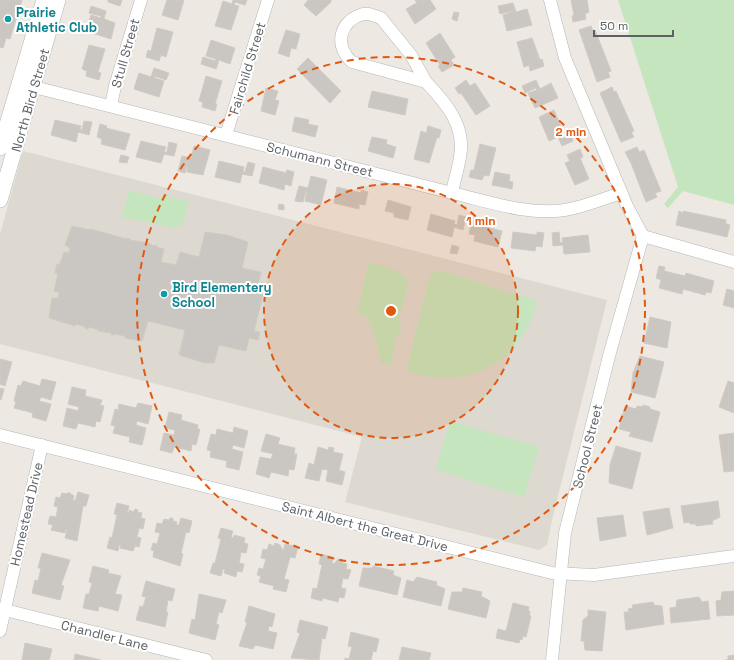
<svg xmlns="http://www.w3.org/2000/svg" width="734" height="660" viewBox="0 0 734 660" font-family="'Space Grotesk',sans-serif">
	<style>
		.education { fill: #ddd9d0 }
		.green { fill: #c4e5be }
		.building { fill: #cac6c1; stroke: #d2cac1 }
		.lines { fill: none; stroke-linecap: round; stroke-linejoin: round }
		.minor-casing { stroke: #b3b6ba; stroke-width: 13 }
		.tertiary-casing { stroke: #b3b6ba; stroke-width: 16 }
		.minor { stroke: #fff; stroke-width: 12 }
		.tertiary { stroke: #fff; stroke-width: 15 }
		.ring { fill: none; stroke: #e15910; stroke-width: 2; stroke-dasharray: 7 5 }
		.culture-dot { fill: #0f9aa8; stroke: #fff; stroke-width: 1.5 }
		.labels { text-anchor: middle; stroke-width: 4; stroke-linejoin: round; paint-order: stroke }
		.culture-label { font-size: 13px; font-weight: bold; fill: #0d838f; stroke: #fff; text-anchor: start }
		.street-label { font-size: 13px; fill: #5a6063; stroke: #fff }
		.centre { fill: #e15910; stroke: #fff; stroke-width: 2 }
		.ring-label { font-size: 12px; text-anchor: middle; font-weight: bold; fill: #e15910; stroke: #fff; stroke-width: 4; stroke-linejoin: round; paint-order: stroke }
	</style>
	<rect width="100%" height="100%" fill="#ede9e2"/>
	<!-- education -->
	<polygon class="education" points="23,151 607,300 552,520 547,545 539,550 345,502 362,437 0,344 0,234"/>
	<!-- green -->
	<g class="green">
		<polygon points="618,0 734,0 734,205 683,191 668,208 664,204 678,187"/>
		<polygon points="129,190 161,199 162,195 189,202 183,224 176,228 122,217"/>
		<path d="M368 264C375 263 385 266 392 269 421 278 401 301 399 320 398 324 402 327 402 332L396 336 391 365 381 363 374 333 367 317 355 312 358 309Z"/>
		<path d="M439 270 537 301C522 364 466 392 406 371L430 275Z"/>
		<polygon points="450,421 539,447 524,497 436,470"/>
	</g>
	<!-- building -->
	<g class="building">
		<polygon points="0,0 22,0 10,39 6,38 3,48 0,47"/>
		<polygon points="108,0 122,0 120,6 108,2"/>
		<polygon points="167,0 184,0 178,20 162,15"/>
		<polygon points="233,0 247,0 245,5 235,2 234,5 239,6 231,30 215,26 223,1 232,4"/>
		<polygon points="308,0 331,0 331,2 316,16 304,5"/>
		<polygon points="415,0 430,0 436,9 415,24 406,9 417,3"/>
		<polygon points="571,0 587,0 589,12 585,14 586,19 573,22 572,16 574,15"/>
		<polygon points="513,3 516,12 527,9 532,25 507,31 503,15 512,12 512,11 500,14 498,6"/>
		<polygon points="91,6 106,11 104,19 115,23 111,39 86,31 91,15 101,18 101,16 89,13"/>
		<polygon points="454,12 459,13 457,21 452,19"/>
		<polygon points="591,26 593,31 595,30 611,71 608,72 610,77 597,82 579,30"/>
		<polygon points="157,28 173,32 166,57 161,55 159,61 146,57 148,50 151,51"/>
		<polygon points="286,30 300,34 296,49 291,48 289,57 278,53"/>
		<polygon points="440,33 455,57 451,60 454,65 442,72 438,66 440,65 426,43"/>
		<polygon points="532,38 540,60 542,59 544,66 530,71 529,65 524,67 517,42"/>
		<polygon points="211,40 235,48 230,64 219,60 216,69 201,64 203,57 215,61 216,59 206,56"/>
		<polygon points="89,45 105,49 98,72 101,73 99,80 86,76 87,71 82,69"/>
		<polygon points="308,58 341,91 330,103 297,69"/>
		<polygon points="154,68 169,73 166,80 155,76 155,78 164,81 159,97 134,89 139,73 151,77"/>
		<polygon points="206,76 222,81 215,104 217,104 215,111 202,107 203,102 199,101"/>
		<polygon points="466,80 470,86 475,83 490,106 476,115 461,93 459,94 455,88"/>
		<polygon points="536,80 540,89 551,83 558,98 535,108 528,93 537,90 536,88 525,93 522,86"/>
		<polygon points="612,87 614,92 616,91 634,131 631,132 634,137 621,142 600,93"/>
		<polygon points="266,88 278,91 275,100 279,101 275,115 261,111"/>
		<polygon points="372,91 408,99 405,115 368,107"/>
		<polygon points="554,110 564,134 560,136 561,138 571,134 573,141 562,146 558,137 549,141 539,117"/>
		<polygon points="295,117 309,120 308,124 318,126 315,137 292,131"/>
		<polygon points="55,120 81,126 80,130 82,130 84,121 92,122 89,135 78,132 76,142 51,135"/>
		<polygon points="100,124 107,126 106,128 130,134 125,150 101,144 102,139 97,137"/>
		<polygon points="428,126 441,130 439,138 437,137 429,163 414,159 421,131 426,133"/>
		<polygon points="372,137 387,140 386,144 396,147 393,158 368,151"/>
		<polygon points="141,141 166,147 164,152 167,152 169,142 177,144 174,156 164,154 161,163 136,157"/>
		<polygon points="480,144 496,148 489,176 484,175 482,180 469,177 471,170 474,170"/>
		<polygon points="194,146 210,150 203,175 187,172 188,161 185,173 178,171 182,156 191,158"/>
		<polygon points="637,147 639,152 644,150 661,191 655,193 657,197 646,202 631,163 625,152"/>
		<polygon points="580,149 583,157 580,158 589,179 575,185 565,163 570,161 567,155"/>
		<polygon points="121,155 129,157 127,163 119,162"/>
		<polygon points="219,161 244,167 243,172 245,172 248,162 255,164 252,176 242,174 240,183 215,177"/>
		<polygon points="263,167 286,173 287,170 294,172 291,186 285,184 284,190 259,183"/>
		<polygon points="495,172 510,175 509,181 513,182 512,189 492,185"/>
		<polygon points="311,176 327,180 321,205 305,201 307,192 306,191 303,202 295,201 299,186 308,188"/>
		<polygon points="337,187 361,193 361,190 368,192 365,205 359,204 359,209 334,203"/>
		<polygon points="388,200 411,207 408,220 394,217 394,213 385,211"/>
		<polygon points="279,204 284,205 284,210 278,209"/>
		<polygon points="679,211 683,213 683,211 726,220 726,224 730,225 727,237 676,225"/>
		<polygon points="431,214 455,221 454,224 457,225 459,215 466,217 463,230 454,227 452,237 427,230"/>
		<polygon points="472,220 479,222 479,225 502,231 498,247 474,241 475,235 469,234"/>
		<polygon points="72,226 90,230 90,229 127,239 127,238 130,239 130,240 149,243 153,246 157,245 156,247 164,249 161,262 176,265 180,252 199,257 205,232 227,235 248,242 242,268 261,272 258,285 271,289 269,296 263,295 254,331 260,332 258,340 249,338 246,351 219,345 214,363 205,363 179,355 185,330 148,321 142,341 125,338 125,336 115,334 115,335 111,335 112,333 98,331 99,330 89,327 88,329 85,328 86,327 76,324 75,326 49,318 52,298 58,298 59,292 54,291 58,274 55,273 57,264 60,264 64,252 69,253 70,248 65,245"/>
		<polygon points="513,232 537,235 537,232 544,233 542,247 536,246 535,251 511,248"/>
		<polygon points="559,232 560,243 563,242 562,238 588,235 590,252 564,254 563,245 553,246 552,233"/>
		<polygon points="452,245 459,247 457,254 450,253"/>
		<polygon points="659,266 665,267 664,271 685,276 686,273 714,281 711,293 706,292 705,295 683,289 682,294 659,288 661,280 656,278"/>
		<polygon points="727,289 734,291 734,308 723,305"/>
		<polygon points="650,317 671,322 667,348 644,343"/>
		<polygon points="640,356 664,362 655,398 631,392 633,373"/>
		<polygon points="0,359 12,362 5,386 0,384"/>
		<polygon points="42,379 56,382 51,400 41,397 39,401 51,404 46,421 32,417 33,413 14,408 16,402 14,401 18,385 21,386 23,381 40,386"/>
		<polygon points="728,381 734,383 734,413 719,407"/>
		<polygon points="72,387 86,390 85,396 102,400 100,405 104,406 100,422 96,421 95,427 78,423 76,429 63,426 67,408 78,411 79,407 68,404"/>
		<polygon points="0,388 4,389 1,400 0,399"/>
		<polygon points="138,403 152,406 148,424 137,421 136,425 146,428 142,445 129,442 130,437 113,433 115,426 111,425 115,409 118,410 119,404 136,408"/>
		<polygon points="643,405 650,407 650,409 660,412 652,442 629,436 631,432 619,429 625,406 636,409 637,406 643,407"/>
		<polygon points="169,412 182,415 181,420 198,425 197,429 200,429 196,445 192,444 191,451 174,447 172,453 160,450 164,433 174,435 175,430 165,428"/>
		<polygon points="234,427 248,431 244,448 233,445 232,449 243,452 239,470 226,467 227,461 210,457 211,451 207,450 211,434 216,435 217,429 233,433"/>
		<polygon points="734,433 734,471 724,472 719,435"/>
		<polygon points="266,434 280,438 278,444 295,448 294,454 297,454 294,470 289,469 288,476 271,472 269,478 256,474 260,457 271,459 273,454 261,451"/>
		<polygon points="616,446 641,453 632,489 609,483 610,465"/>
		<polygon points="318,447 328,450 329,447 334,448 333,452 343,454 339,470 345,472 342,485 326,481 328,470 322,469 319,481 305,478 309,463 314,465"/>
		<polygon points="68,492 74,496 73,500 75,501 78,492 89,495 86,506 83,506 77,541 65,538 67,530 66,529 65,533 51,530 53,525 48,524 50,516 56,517 58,507 54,506 56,497 60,498 62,493 68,494"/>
		<polygon points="718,501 720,517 712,521 713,524 696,526 696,524 690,524 690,522 684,523 681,506"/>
		<polygon points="117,503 129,506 127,513 129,513 129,510 134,512 135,509 138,510 137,512 142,513 141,518 145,519 143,529 139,528 137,537 141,538 139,547 135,546 133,551 120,548 121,545 119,545 118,551 107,548 110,537 112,538 117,515 114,514"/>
		<polygon points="669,508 673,528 647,535 643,512"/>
		<polygon points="623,515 626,536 600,541 597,518"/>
		<polygon points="170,518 173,518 173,521 177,522 176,525 179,525 181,518 192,521 189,533 186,532 181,553 183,554 180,566 153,557 154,551 151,550 153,543 157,544 160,533 155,532 157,523 162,524 164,519 169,520"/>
		<polygon points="221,528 233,531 231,537 233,538 234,535 245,538 244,543 248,544 246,553 241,552 239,563 244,564 242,572 237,571 236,577 224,573 225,570 223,569 221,576 210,573 213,563 215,563 221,539 218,538"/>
		<polygon points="275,543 280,545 283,551 285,544 298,547 295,558 290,557 284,579 289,580 286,592 273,589 274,586 259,582 261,576 257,575 259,568 263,569 266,559 261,558 263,549 267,550 269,544 274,546"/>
		<polygon points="42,553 70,560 61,585 64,586 60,600 32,593 35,580 38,581 41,568 38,568"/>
		<polygon points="321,554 333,557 332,563 334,564 338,559 343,561 342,563 347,564 346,569 351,570 348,579 343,578 341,588 346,589 344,598 339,597 338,602 323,598 322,601 311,598 313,588 317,589 322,565 319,564"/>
		<polygon points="93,566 109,570 108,573 121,576 115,594 122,595 118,611 99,606 98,611 83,608 86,594 89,594 92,583 89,582"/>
		<polygon points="373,566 394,571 393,575 401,578 397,595 359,586 363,568 372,568"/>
		<polygon points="417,577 437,582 436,585 445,589 441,606 403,597 407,580 413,582"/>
		<polygon points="146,581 175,589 172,601 168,600 166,612 168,612 165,627 136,620 140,606 143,607 146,597 142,596"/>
		<polygon points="463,588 482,592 481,596 490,601 486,618 448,609 452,592 462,592"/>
		<polygon points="734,591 734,615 717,616 716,601 721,600 722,592"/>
		<polygon points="199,594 226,600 222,613 219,612 216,624 219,625 215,640 189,633 192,619 195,620"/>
		<polygon points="699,597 702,602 708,601 710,619 671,623 670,608 676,607 677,600"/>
		<polygon points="653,602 654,605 662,606 664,624 626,630 624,612 629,612 628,609 633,608 632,605"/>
		<polygon points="513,603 529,607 528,611 530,611 529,615 531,616 526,637 523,636 522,640 520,639 519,643 496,638 498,629 506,631"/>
		<polygon points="249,606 275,614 272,627 269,626 268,631 277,633 273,649 255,645 253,649 239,646 247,623 245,622"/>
		<polygon points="588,610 606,612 602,651 585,650 584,641 581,641 583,620 588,616"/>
		<polygon points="300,620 328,627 325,639 322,638 319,660 291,658 300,633 297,632"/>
		<polygon points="351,632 379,639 376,652 373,651 371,660 345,660 345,658 349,659 352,647 348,646"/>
		<polygon points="25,643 52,649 49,660 22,660"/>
		<polygon points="402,647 431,653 429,660 399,660"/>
		<polygon points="75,654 101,660 74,660"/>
		<polygon points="734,655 734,660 725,660 728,660 728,656"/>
	</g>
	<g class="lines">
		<!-- minor casing -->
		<g class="minor-casing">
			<g id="minor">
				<polyline points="550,0 565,58 627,206 643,236"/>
				<path d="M363 14H369L381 18 411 55 426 82 352 62C334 46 339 21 363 14Z"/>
				<path d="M426 82C446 103 466 126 460 157 458 170 454 181 452 193"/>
				<path d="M26 85 452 193C487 201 528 216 565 210 584 207 603 199 621 193"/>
				<polyline points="111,106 115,86 141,0"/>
				<polyline points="226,135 268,0"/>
				<polyline points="643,236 734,262"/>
				<polyline points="0,435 552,573 594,575 734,556"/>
				<polyline points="5,610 206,660"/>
				<polyline points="0,631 42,445"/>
				<polyline points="552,660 565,533 609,356 643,236"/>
			</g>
		</g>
		<!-- tertiary casing -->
		<g class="tertiary-casing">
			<g id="tertiary">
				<polyline points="0,148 44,0"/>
				<polyline points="0,200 58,0"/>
			</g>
		</g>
		<!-- minor -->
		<use href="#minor" class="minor"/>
		<!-- tertiary -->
		<use href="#tertiary" class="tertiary"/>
	</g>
	<!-- distance rings -->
	<circle cx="391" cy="311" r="127" fill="#e15910" fill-opacity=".12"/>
	<g class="ring">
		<circle cx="391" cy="311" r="127"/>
		<circle cx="391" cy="311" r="254"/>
	</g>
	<!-- markers -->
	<g class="culture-dot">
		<circle cx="8" cy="19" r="4"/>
		<circle cx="164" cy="294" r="4"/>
	</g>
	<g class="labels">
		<!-- culture labels -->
		<g class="culture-label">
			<text x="16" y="17">Prairie<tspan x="16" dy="15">Athletic Club</tspan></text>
			<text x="172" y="292">Bird Elementery<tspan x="172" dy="15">School</tspan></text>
		</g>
		<!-- street labels -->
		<g class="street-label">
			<text transform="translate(125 53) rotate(-74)" y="5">Stull Street</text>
			<text transform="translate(247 68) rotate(-73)" y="5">Fairchild Street</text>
			<text transform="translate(30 100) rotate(-74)" y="5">North Bird Street</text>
			<text transform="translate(320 159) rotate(14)" y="5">Schumann Street</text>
			<text transform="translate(587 446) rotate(-76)" y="5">School Street</text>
			<text transform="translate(26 514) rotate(-77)" y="5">Homestead Drive</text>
			<text transform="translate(365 526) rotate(14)" y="5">Saint Albert the Great Drive</text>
			<text transform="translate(105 635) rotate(14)" y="5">Chandler Lane</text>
		</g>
	</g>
	<circle cx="391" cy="311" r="6" class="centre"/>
	<g class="ring-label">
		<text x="571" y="136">2 min</text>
		<text x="481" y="225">1 min</text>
	</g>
	<!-- scale -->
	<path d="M594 30v6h79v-6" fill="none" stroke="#5a6063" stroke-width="2"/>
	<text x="600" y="30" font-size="12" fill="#5a6063" stroke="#ffffff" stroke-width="3" paint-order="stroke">50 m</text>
</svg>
